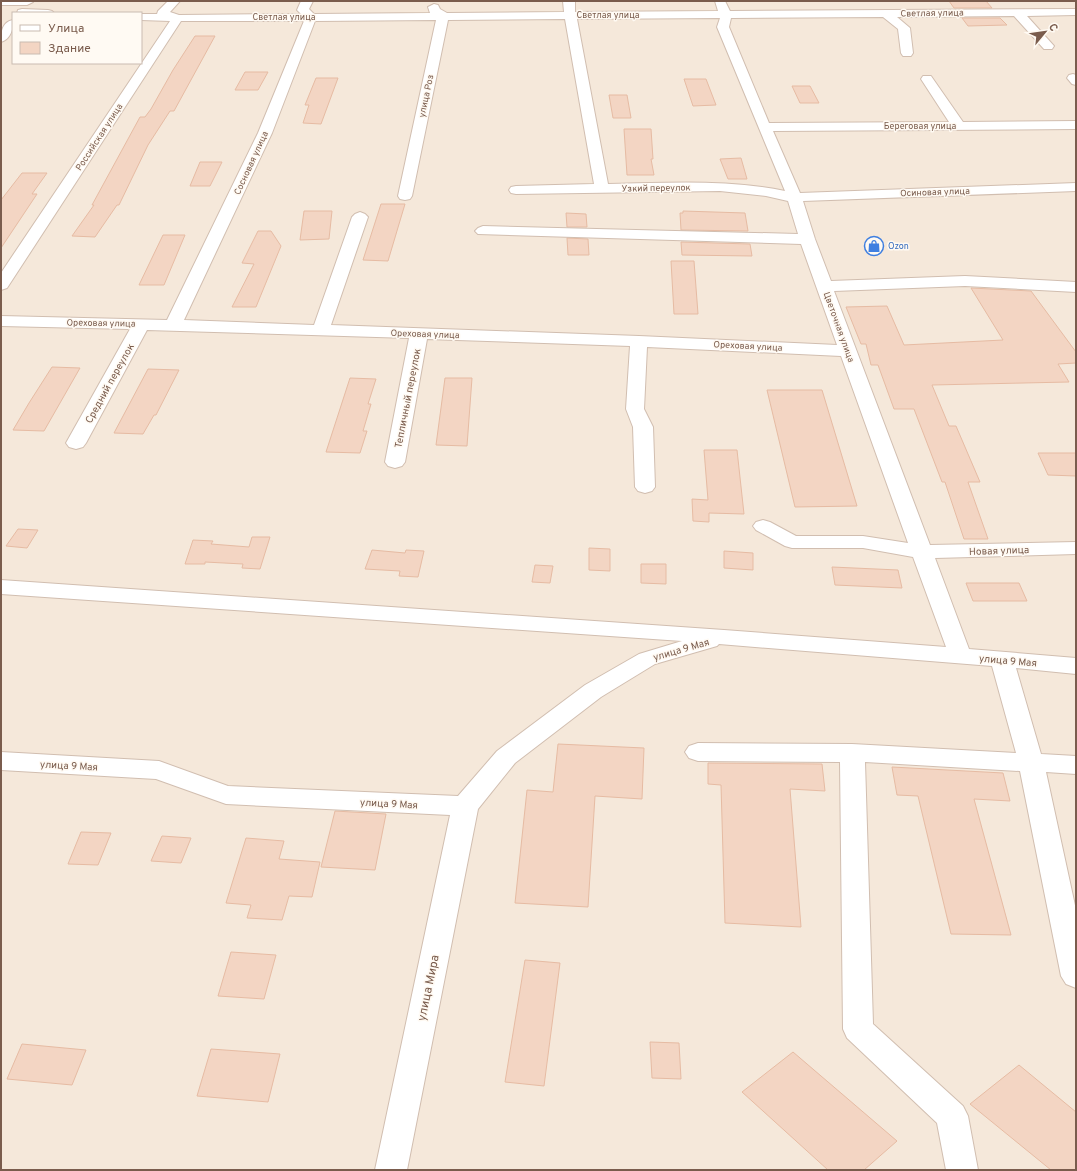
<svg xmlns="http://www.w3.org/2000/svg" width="1077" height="1171" viewBox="0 0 1077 1171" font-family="Overpass,sans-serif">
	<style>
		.residential { fill: #f5e8da; fill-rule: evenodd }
		.building { fill: #f3d5c3; stroke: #e6bba3 }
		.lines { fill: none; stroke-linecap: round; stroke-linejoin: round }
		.minor-casing { stroke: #d1beb0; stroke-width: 2 }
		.minor { fill: #fff; fill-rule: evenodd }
		.labels { text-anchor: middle; stroke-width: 3; stroke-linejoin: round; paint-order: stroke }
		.far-street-label { font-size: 9px; fill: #7a5c4d; stroke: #fffaf3 }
		.far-shop-label { font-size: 9px; fill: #366cbe; stroke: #fffaf3; text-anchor: start }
		.street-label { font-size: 10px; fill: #7a5c4d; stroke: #fffaf3 }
		.near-street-label { font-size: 12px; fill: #7a5c4d; stroke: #fffaf3 }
	</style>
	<rect width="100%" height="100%" fill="#fdf6ec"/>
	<!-- residential -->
	<path class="residential" d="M1 1H1076V1170H1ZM13 13H141V63H13Z"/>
	<!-- building -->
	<g class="building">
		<polygon points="949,1 986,1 992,8 954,8"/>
		<polygon points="962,18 1000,18 1007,25 968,26"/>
		<polygon points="195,36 215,36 174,111 170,111 148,145 119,205 117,205 95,237 72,236 94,205 92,205 140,117 145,117 151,109 173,70"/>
		<polygon points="245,72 268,72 258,90 235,90"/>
		<polygon points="316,78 338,78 321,124 303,123 309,105 305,105"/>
		<polygon points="684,79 706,79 716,105 693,106"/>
		<polygon points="792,86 810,86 819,103 800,103"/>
		<polygon points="609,95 627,95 631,118 613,118"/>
		<polygon points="624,129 651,129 653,159 651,159 654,175 627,175"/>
		<polygon points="741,158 747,179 728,179 720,159"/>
		<polygon points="200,162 222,162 210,186 190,186"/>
		<polygon points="22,173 47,173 32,194 37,194 1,248 1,200"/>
		<polygon points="381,204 405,204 388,261 363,260"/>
		<polygon points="304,211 332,211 329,239 300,240"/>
		<polygon points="683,211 745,213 748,231 681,230 680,213 683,213"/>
		<polygon points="566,213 586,214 587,227 567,227"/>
		<polygon points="258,231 271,231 281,246 256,307 232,307 254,264 242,263"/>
		<polygon points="163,235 185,235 164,285 139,285"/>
		<polygon points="567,238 588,239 589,255 568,255"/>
		<polygon points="681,242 750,244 752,256 682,255"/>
		<polygon points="671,261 694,261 698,314 674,314"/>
		<polygon points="971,288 1031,291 1076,352 1076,363 1058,364 1069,382 932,385 949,426 956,426 980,482 968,482 988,539 964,539 945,482 942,482 914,409 894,409 878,365 871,365 866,344 861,344 846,307 887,306 904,345 1003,340"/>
		<polygon points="52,367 80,368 44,431 13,430 29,403"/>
		<polygon points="148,369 179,370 156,415 154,415 143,434 114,433"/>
		<polygon points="350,378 376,379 368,404 371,404 363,431 367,431 360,453 326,452"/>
		<polygon points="445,378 472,378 467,446 436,445"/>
		<polygon points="767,390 822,390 857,506 795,507"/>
		<polygon points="704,450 737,450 744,514 709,513 709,522 693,521 692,499 708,500"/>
		<polygon points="1038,453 1076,453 1076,476 1048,475"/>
		<polygon points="18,529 38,530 27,548 6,546"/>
		<polygon points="252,537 270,537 260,569 242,568 243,564 205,562 205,564 185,564 193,540 213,541 211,544 249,547"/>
		<polygon points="589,548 610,549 610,571 589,570"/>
		<polygon points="372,550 405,553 406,550 424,551 418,577 399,576 400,571 365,569"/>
		<polygon points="724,551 753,553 753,570 724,568"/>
		<polygon points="641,564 666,564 666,584 641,583"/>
		<polygon points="535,565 553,566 550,583 532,582"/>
		<polygon points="832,567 898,570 902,588 835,585"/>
		<polygon points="966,583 1019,583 1027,601 973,601"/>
		<polygon points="558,744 644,748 642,799 595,796 588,907 515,903 527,790 553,792"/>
		<polygon points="708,763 822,764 825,791 790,789 801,927 725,923 721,785 708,784"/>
		<polygon points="892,767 1003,773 1010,801 974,799 1011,935 951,934 918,796 897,795"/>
		<polygon points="335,811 386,814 375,870 321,867"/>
		<polygon points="81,832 111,833 98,865 68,864"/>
		<polygon points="162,836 191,838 181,863 151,861"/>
		<polygon points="246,838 284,841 279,859 320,862 312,897 289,896 282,920 247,918 251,905 226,903"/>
		<polygon points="231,952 276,955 264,999 218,996"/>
		<polygon points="525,960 560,963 544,1086 505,1082"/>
		<polygon points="650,1042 679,1043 681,1079 652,1078"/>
		<polygon points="22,1044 86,1050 72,1085 7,1079"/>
		<polygon points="211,1049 280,1054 268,1102 197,1096"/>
		<polygon points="793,1052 897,1141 864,1170 828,1170 742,1092"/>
		<polygon points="1019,1065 1076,1112 1076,1170 1051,1170 970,1104"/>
	</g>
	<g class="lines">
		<!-- minor casing -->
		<g class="minor-casing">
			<g id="minor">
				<polygon points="1,1 32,1 33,2 27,5 1,5"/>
				<path d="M168 1H180L170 12 179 15 301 14 297 10 301 1H313L309 9 314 14 430 13 428 7 434 4 438 5 440 9 447 13 564 12 563 1H575V12L718 11 715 1H725L730 11 1076 9V15L1027 16 1054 46 1052 49H1044L1014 16 897 17 910 28 913 53 911 56H903L901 53 898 29 883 17 731 18 729 27 769 123 949 122 921 79 923 76H931L963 122 1076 121V129L773 131 800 193 1076 183V191L803 201 815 239 831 281 965 276 1076 282V292L965 286 834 291 930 545 1076 542V554L935 558 969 649 1076 658V674L1016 668 1041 754 1076 756V774L1046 772 1076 910V988L1066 984 1061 976 1020 771 865 762 873 1024 963 1106 968 1116 978 1170H946L937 1123 847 1038 843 1029 840 762 698 761 689 758 685 752 689 746 698 743 852 744 1016 753 992 666 719 644 717 646 655 664 601 697 515 763 478 809 407 1170H375L450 815 226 804 156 779 1 770V752L159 761 228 786 458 796 497 751 585 685 639 654 682 641 1 594V580L724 630 946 647 913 557 863 548H792L785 546 756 530 753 526 756 522 763 520 770 522 796 536H863L908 543 841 356 647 347 644 409 653 427 655 487 652 491 645 493 638 491 635 487 633 427 626 409 630 346 427 339 405 462 402 466 395 468 388 466 385 462 409 338 147 330 86 443 83 447 76 449 69 447 66 443 130 329 1 326V316L167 320 258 133 304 21H181L9 285 7 288 1 290V273L170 21 141 20V14H157L158 11ZM720 18 717 27 785 191C727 179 668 183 608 184L577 19ZM565 19 594 184 516 186 511 187 509 190 511 193 516 194 720 191 766 196 788 201 798 234 483 226 478 228 475 231 478 234 801 244 837 345 639 336 331 325 368 217 365 214 360 212 355 214 352 217 314 325 184 320 272 133 315 21 436 20 398 196 400 199 405 200 410 199 412 196 448 20Z"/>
				<polygon points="22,9 48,10 52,11 54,13 17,13 18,10"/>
				<path d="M13 20C13 29 11 39 1 42 1 32 2 22 13 20Z"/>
				<polygon points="1073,74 1076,75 1076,85 1072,84 1067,78 1069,75"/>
			</g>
		</g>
		<!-- minor -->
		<use href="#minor" class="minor"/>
	</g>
	<!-- icons -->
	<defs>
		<g id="shop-ring" transform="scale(1)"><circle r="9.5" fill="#fffaf3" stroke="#3f7fe0" stroke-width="1.5"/><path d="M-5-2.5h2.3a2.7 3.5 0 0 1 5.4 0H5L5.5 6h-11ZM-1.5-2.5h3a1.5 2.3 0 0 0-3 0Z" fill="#3f7fe0"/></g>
	</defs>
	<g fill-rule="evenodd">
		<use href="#shop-ring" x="874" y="246"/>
	</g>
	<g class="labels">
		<!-- far-street labels -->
		<g class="far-street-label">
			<text transform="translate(932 13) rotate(-1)" y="3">Светлая улица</text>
			<text x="608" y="18">Светлая улица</text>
			<text x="284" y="20">Светлая улица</text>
			<text transform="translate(426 96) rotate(-78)" y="3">улица Роз</text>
			<text x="920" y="129">Береговая улица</text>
			<text transform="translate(99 137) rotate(-57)" y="3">Российская улица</text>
			<text transform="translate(251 163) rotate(-65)" y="3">Сосновая улица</text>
			<text transform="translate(656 188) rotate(-1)" y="3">Узкий переулок</text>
			<text transform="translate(935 192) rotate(-2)" y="3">Осиновая улица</text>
			<text transform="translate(101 323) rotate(1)" y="3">Ореховая улица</text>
			<text transform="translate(839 327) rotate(70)" y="3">Цветочная улица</text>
			<text transform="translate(425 334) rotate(2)" y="3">Ореховая улица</text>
			<text transform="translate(748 346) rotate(3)" y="3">Ореховая улица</text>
		</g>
		<!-- far-shop labels -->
		<g class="far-shop-label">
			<text x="888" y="249">Ozon</text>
		</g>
		<!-- street labels -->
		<g class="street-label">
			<text transform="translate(109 383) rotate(-61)" y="4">Средний переулок</text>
			<text transform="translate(407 398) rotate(-79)" y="4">Тепличный переулок</text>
			<text transform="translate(999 550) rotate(-2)" y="4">Новая улица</text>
			<text transform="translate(681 649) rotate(-16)" y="4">улица 9 Мая</text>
			<text transform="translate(1008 660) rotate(5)" y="4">улица 9 Мая</text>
			<text transform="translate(69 765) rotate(3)" y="4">улица 9 Мая</text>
			<text transform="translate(389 803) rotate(3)" y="4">улица 9 Мая</text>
		</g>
		<!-- near-street labels -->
		<g class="near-street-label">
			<text transform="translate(428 988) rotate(-78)" y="4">улица Мира</text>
		</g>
	</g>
	<!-- border -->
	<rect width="1077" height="1171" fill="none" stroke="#7a5c4d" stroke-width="4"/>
	<!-- legend -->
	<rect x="12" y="12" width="130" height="52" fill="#fffaf3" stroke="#cabbb1"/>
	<rect x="20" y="25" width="20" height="6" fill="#ffffff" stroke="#cabbb1"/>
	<text x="48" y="32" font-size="12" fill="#7a5c4d">Улица</text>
	<rect x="20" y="42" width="20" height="12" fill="#f3d5c3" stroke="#cabbb1"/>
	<text x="48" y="52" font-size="12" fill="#7a5c4d">Здание</text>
	<!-- north arrow -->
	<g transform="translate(1045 32) rotate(61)" stroke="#fffaf3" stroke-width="3" paint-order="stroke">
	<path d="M0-3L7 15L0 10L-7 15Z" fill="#7a5c4d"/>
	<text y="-6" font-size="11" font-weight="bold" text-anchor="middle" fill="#7a5c4d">С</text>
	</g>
</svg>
